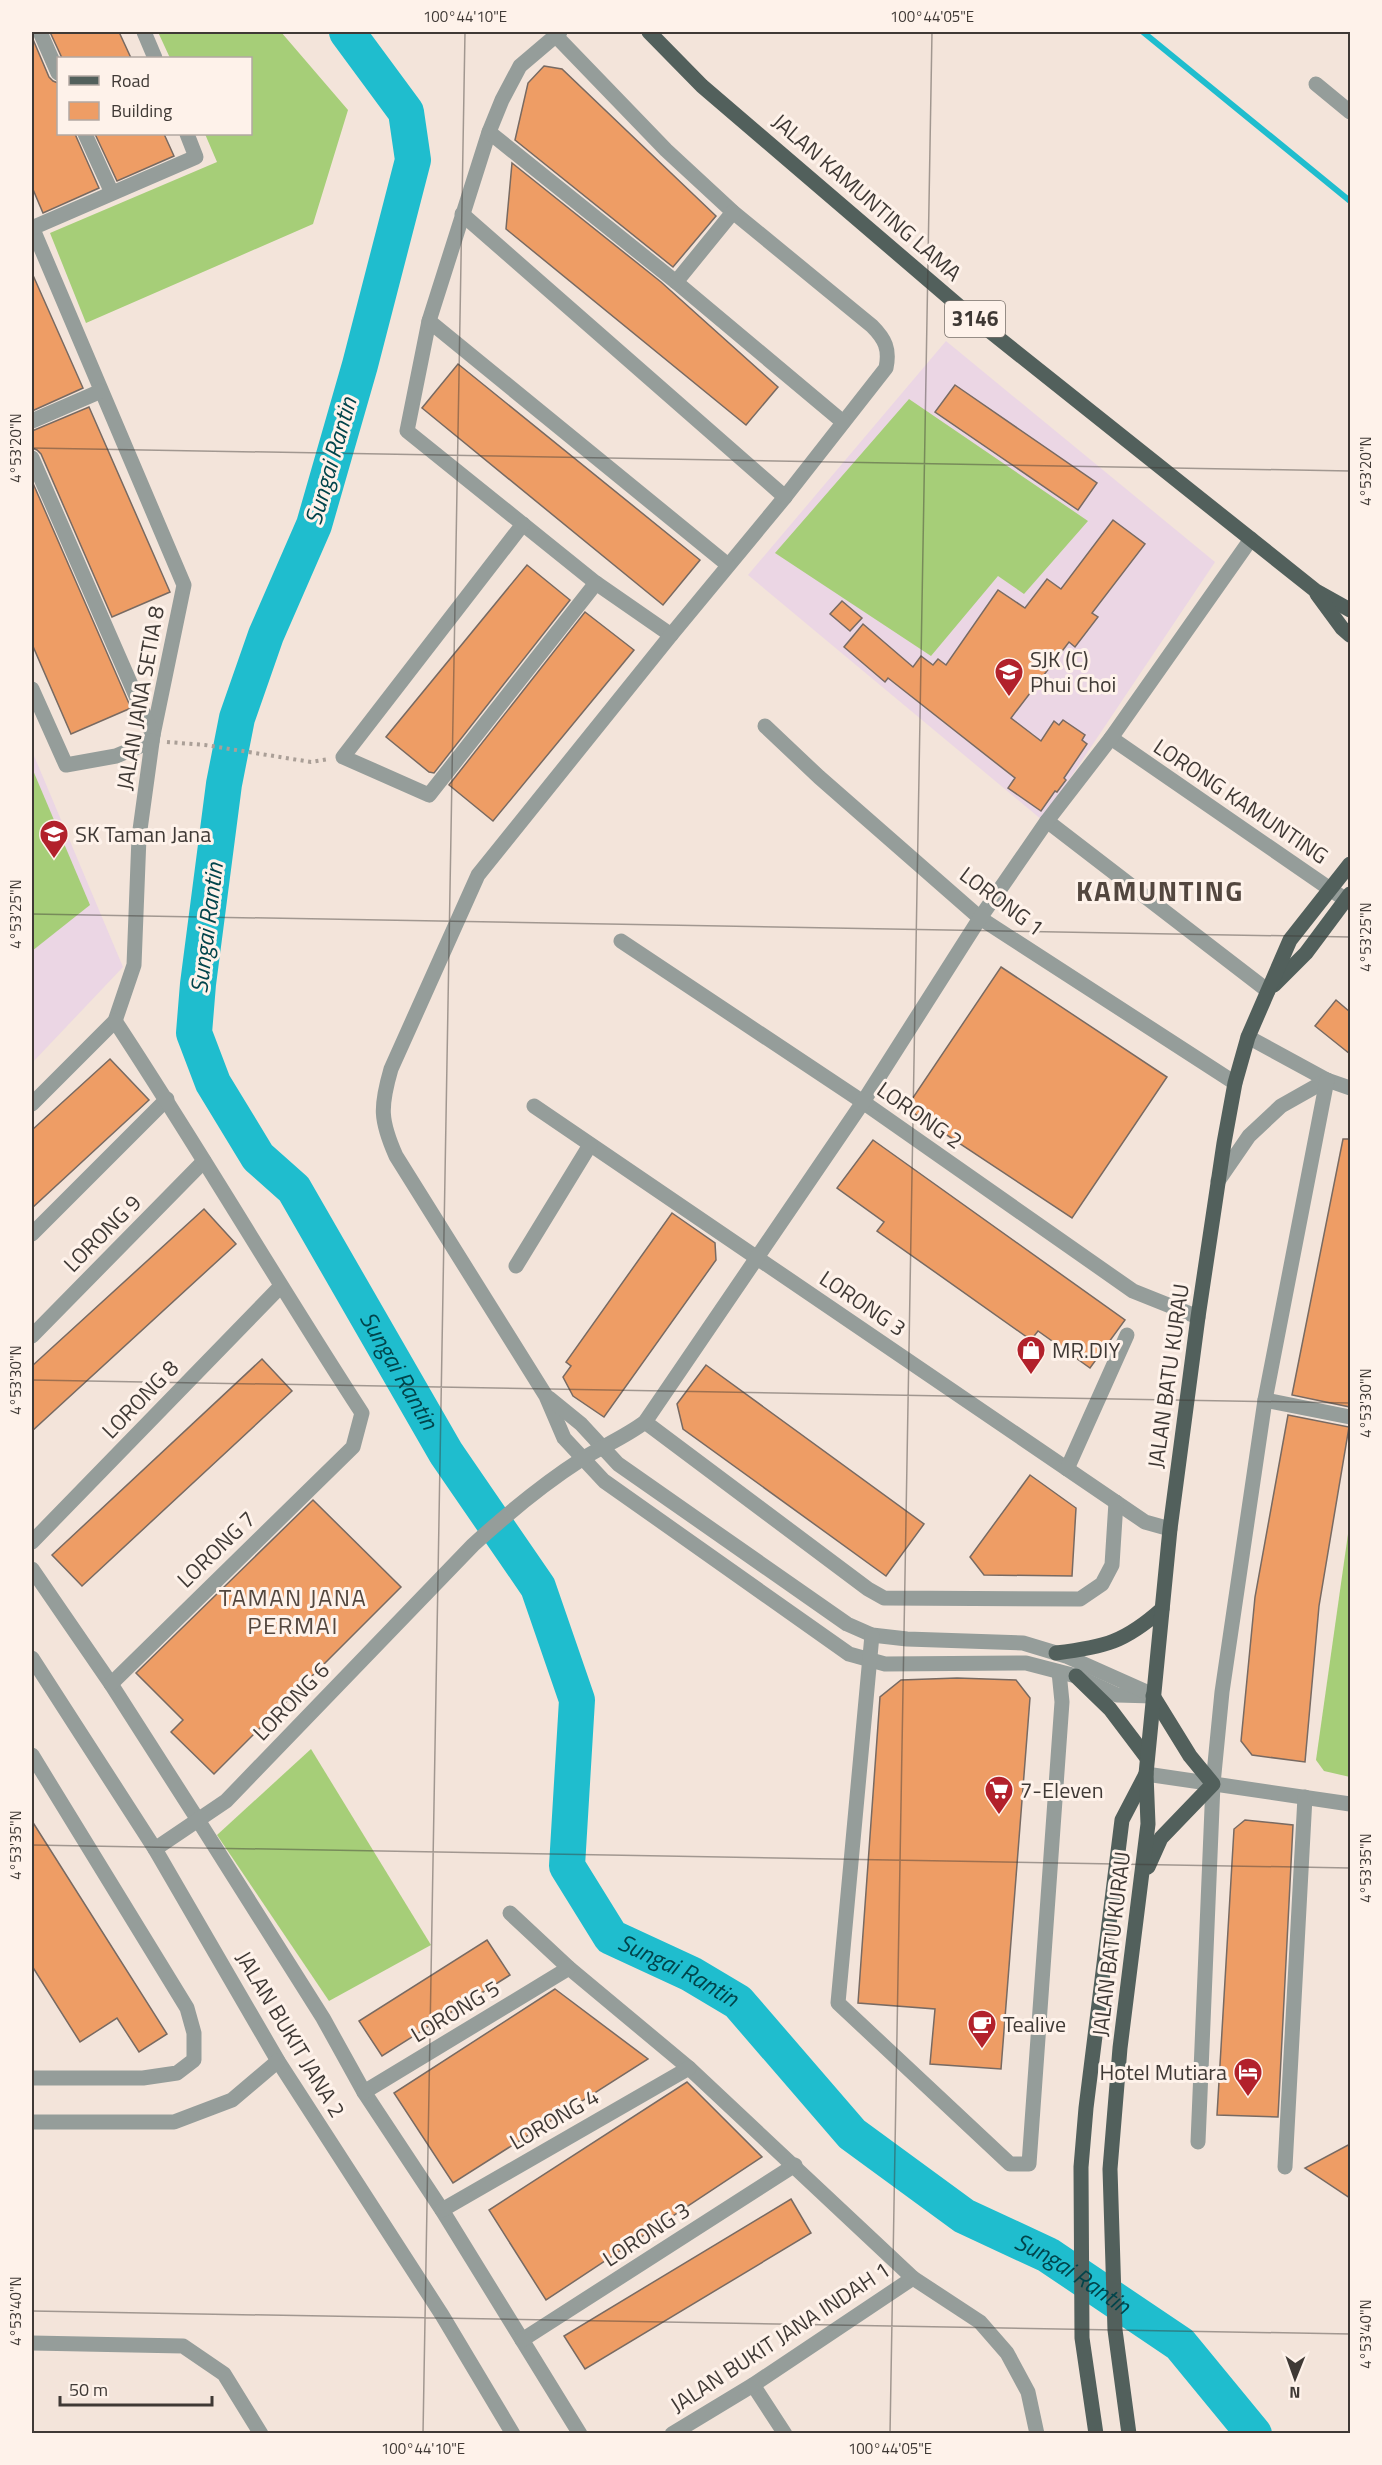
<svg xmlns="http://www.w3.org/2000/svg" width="1382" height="2465" viewBox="0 0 1382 2465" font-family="'Titillium Web',sans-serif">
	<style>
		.education { fill: #ebd6e4 }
		.grass { fill: #a6ce78 }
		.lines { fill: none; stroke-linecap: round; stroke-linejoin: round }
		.stream { stroke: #1fbdce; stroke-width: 6 }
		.river { stroke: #1fbdce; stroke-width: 36 }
		.building { fill: #ee9d65; stroke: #786a62; stroke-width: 1.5 }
		.path { stroke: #aa9f97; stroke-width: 4; stroke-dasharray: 3 4.5; stroke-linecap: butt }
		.minor { stroke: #959d9a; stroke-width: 15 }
		.major { stroke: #52605c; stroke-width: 15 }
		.ticks { fill: none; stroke: #3f3935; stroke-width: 1.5; stroke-opacity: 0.45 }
		.labels { text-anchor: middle; stroke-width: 6; stroke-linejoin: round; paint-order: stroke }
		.shield { fill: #fef2ea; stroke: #78706b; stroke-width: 1.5 }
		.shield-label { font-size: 21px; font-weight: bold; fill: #3f3935 }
		.street-label { font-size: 22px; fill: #3f3935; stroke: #fef2ea }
		.poi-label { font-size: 22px; fill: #3f3935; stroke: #fef2ea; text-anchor: start }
		.water-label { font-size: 24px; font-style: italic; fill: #01444b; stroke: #fef2ea }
		.neighbourhood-label { font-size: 24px; letter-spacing: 1.5px; fill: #53473f; stroke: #fef2ea }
		.district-label { font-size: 28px; font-weight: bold; letter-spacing: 1.5px; fill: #53473f; stroke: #fef2ea }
		.neatline { fill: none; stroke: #3f3935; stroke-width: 2 }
		.ticks-label { font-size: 15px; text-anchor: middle; fill: #3f3935 }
	</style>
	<rect width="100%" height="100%" fill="#f3e4da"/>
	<!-- education -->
	<g class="education">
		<polygon points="946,341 1215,562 1042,820 748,575"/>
		<polygon points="32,751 123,967 32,1063"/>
	</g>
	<!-- grass -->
	<g class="grass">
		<polygon points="158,32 281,32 348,110 313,224 86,323 50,233 217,162 205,134 250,134 250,58 170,58"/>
		<polygon points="909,399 1088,521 1024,594 998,576 931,656 775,553"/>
		<polygon points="32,768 90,905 32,951"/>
		<polygon points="1350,1520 1350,1777 1324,1771 1316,1760"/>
		<polygon points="311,1749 431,1945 329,2001 217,1835"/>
	</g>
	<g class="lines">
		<!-- stream -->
		<polyline class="stream" points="1143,32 1350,201"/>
		<!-- river -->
		<path class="river" id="s1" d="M347 32 406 112 413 160 360 365 314 525 266 635 237 718 224 784 198 984 194 1033 213 1083 258 1157 294 1189 446 1453 538 1587 577 1700 567 1866 611 1937 691 1974 738 2002 852 2134 964 2216 1048 2255 1180 2344 1254 2434"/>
	</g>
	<!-- building -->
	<g class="building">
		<polygon points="50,32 119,32 131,58 62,58"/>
		<polygon points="32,37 49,77 53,81 58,83 58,134 75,134 99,188 43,213 32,187"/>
		<polygon points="544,66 562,69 716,216 673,267 515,140 528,83"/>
		<polygon points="95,134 164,134 174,156 117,181"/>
		<polygon points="512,163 661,282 778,387 746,425 506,229"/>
		<polygon points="32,273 83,388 32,411"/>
		<polygon points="458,364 700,560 663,605 422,408"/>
		<polygon points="955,385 1097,483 1078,510 935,412"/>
		<polygon points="89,407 170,592 112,617 41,454 37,450 32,448 32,431"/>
		<polygon points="32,481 131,708 71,734 32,644"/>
		<polygon points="1113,520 1145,544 1092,613 1098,617 1075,647 1069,642 1011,718 1041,741 1054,721 1059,725 1063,720 1085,735 1082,740 1087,744 1064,778 1066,780 1057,792 1055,791 1041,811 1008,788 1015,778 888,678 885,682 844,647 863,624 913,667 921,656 933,665 938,659 946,665 998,590 1025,608 1047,579 1061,589"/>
		<polygon points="527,565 570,600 434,773 429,772 386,737"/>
		<polygon points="842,601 862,618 850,631 830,614"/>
		<polygon points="585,612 634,650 493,821 449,785"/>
		<polygon points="1001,967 1167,1077 1072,1218 906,1108"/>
		<polygon points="1336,1000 1350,1012 1350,1054 1315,1026"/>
		<polygon points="110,1059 149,1100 32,1208 32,1130"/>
		<polygon points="1343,1139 1350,1139 1350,1407 1292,1395"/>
		<polygon points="873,1140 1125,1320 1090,1368 1038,1331 1031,1340 877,1231 884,1222 837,1188"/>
		<polygon points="204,1209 236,1244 32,1431 32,1366"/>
		<polygon points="672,1213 715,1243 716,1260 604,1417 573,1396 563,1377 571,1366 566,1362"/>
		<polygon points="262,1359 292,1391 82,1586 52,1555"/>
		<polygon points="706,1365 924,1524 886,1576 683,1429 677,1404"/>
		<polygon points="1288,1415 1349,1427 1319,1606 1305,1762 1252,1755 1241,1741 1255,1597"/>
		<polygon points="1030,1475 1076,1508 1072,1576 984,1575 970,1557"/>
		<polygon points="313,1500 401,1587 214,1774 171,1732 183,1720 136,1673"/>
		<polygon points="957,1678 1016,1680 1030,1698 1001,2069 930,2064 935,2009 858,2003 880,1697 901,1680"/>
		<polygon points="1245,1820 1293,1825 1278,2117 1217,2115 1234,1829"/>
		<polygon points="32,1821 167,2034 139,2052 117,2018 80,2042 32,1966"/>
		<polygon points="487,1940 510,1975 382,2056 359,2021"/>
		<polygon points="555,1989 648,2059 453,2183 394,2093"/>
		<polygon points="687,2082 762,2157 546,2300 489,2210"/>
		<polygon points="1350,2144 1350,2198 1305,2168"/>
		<polygon points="791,2199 811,2233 585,2369 564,2336"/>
	</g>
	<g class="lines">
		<!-- path -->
		<polyline class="path" points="167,742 205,745 311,762 329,759"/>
		<!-- minor -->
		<g class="minor">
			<polyline points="40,32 58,73"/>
			<polyline points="144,32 155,58"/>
			<polyline points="560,32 520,66 502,100 489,132 429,321 407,431 596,583 671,635"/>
			<path d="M555 35 666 150 733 212 872 326C885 339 890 349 886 368L785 497 671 635 478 875 391 1069C380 1107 380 1120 396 1156L546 1396 564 1438 604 1481 849 1654 885 1664 1026 1663 1076 1676 1117 1695 1153 1696"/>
			<polyline points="1316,84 1350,112"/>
			<polyline points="489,132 676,282 843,422"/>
			<polyline points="85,134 112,193"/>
			<polyline points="462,214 785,497"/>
			<polyline points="32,227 184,585 153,735 139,837 134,965 115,1021 32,1104"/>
			<polyline points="32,228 196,157 187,134"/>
			<polyline points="676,282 733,212"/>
			<polyline points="429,321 728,565"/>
			<polyline points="32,421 101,391"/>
			<polyline points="32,458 153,735"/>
			<polyline points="523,524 343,757 429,795 596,583"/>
			<polyline points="32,689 66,765 116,756 152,741"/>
			<polyline points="765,726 819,777 980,918 1235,1083"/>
			<polyline points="1111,738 1346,900"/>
			<polyline points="1047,821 1268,991"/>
			<polyline points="621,941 863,1102 1133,1291 1198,1317"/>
			<polyline points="1248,1037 1327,1080 1350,1088"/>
			<polyline points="534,1106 1145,1522 1170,1529"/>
			<polyline points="1218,1181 1249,1136 1281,1106 1327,1080"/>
			<polyline points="32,1234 167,1099"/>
			<polyline points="516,1266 590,1145"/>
			<polyline points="32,1336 204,1161"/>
			<polyline points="549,1398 581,1424 618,1464 847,1624 872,1635 907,1639 1023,1643 1066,1656 1149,1693"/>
			<polyline points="1265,1400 1350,1417"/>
			<polyline points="645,1422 868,1589 884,1598 1080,1599 1102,1584 1112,1565 1116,1502"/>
			<polyline points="1067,1469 1127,1335"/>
			<polyline points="32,1542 280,1287"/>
			<polyline points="32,1569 111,1684 198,1820 323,2018 364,2092 442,2210 580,2434"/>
			<polyline points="872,1635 838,2003 1010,2164 1029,2164 1062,1702 1059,1672"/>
			<polyline points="32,1658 155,1849 278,2061 442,2315 513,2434"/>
			<path d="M111 1684 353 1447 362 1413C278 1284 200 1150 115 1021"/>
			<polyline points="32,1755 187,2008 194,2033 194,2060 177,2073 143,2078 32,2078"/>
			<polyline points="1146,1774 1350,1804"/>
			<path d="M155 1849 226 1801 473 1545C507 1514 543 1484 582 1459 603 1446 625 1437 645 1422L863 1102 980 918 1047 821 1111 738 1251 539"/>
			<polyline points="510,1913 569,1968 689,2068 913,2278 980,2322 1007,2353 1028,2392 1037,2434"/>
			<polyline points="364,2092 569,1968"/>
			<polyline points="32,2122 174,2122 232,2100 278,2061"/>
			<polyline points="1198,2142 1213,1784 1222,1692 1265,1400 1327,1080"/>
			<polyline points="1285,2167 1305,1797"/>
			<polyline points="442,2210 689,2068"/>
			<polyline points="522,2340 795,2165"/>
			<polyline points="32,2343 183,2346 224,2374 261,2434"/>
			<polyline points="753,2385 785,2434"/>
			<polyline points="672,2434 753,2385 913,2278"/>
		</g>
		<!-- major -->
		<g class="major">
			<polyline points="649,32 702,86 967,313 1316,591 1350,610"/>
			<polyline points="1317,594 1342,628 1350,635"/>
			<polyline points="1274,985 1306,953 1350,894"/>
			<path d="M1056 1653C1105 1647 1125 1642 1162 1609"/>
			<polyline points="1076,1676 1110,1709 1147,1758"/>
			<polyline points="1148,1867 1161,1838 1213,1784 1190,1756 1153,1696"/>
			<polyline points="1096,2434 1082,2338 1081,2167 1086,2108 1122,1820 1146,1774"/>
			<polyline points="1129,2434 1115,2330 1110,2169 1120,2048 1148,1824 1146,1774 1170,1529 1198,1317 1224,1143 1235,1083 1248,1037 1290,940 1350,864"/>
		</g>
	</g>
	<!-- ticks -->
	<path class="ticks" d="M32 448 1350 471M32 914 1350 937M32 1380 1350 1403M32 1845 1350 1868M32 2311 1350 2334M423 2434 465 32M890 2434 932 32"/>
	<!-- icons -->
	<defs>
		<g id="school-pin" transform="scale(1.5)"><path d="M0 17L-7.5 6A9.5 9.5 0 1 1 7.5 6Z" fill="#b2212b" stroke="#fef2ea"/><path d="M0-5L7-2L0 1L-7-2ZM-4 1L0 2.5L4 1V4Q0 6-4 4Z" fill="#fff"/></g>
		<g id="shop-pin" transform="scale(1.5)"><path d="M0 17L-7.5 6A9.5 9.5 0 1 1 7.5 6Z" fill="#b2212b" stroke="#fef2ea"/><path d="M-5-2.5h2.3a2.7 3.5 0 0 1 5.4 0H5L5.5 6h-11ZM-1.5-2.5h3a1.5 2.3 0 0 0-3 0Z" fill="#fff"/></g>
		<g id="supermarket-pin" transform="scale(1.5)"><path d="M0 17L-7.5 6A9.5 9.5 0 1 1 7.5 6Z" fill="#b2212b" stroke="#fef2ea"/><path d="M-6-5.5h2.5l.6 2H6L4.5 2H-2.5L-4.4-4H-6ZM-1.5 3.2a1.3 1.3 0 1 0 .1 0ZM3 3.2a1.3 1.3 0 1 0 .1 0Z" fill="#fff"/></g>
		<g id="cafe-pin" transform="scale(1.5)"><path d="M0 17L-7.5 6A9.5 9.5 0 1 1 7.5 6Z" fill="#b2212b" stroke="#fef2ea"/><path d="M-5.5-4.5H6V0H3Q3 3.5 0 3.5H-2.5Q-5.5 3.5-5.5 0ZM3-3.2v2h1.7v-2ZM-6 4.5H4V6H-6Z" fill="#fff"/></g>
		<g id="hotel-pin" transform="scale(1.5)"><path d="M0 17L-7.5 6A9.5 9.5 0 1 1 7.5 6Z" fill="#b2212b" stroke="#fef2ea"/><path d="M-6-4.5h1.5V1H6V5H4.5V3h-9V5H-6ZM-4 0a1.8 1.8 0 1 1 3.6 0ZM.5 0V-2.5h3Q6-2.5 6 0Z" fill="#fff"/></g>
	</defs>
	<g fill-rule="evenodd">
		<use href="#school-pin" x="1009" y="672"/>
		<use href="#school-pin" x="54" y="834"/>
		<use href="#shop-pin" x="1031" y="1350"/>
		<use href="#supermarket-pin" x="999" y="1790"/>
		<use href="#cafe-pin" x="982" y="2024"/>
		<use href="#hotel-pin" x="1248" y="2072"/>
	</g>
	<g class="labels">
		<!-- shield labels -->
		<rect class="shield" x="945" y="301" width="60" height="36" rx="4.5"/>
		<g class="shield-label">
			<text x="975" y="326">3146</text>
		</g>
		<!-- street labels -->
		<g class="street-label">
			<text transform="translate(867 197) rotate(41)" y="8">JALAN KAMUNTING LAMA</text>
			<text transform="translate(140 698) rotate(-80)" y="8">JALAN JANA SETIA 8</text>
			<text transform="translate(1241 801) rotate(34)" y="8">LORONG KAMUNTING</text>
			<text transform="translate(1002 901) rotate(37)" y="8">LORONG 1</text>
			<text transform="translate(920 1115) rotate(35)" y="8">LORONG 2</text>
			<text transform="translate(102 1233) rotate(-45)" y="8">LORONG 9</text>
			<text transform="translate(863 1303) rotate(34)" y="8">LORONG 3</text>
			<text transform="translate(1168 1376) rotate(-82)" y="8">JALAN BATU KURAU</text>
			<text transform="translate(140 1399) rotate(-46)" y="8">LORONG 8</text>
			<text transform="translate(216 1549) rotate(-44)" y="8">LORONG 7</text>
			<text transform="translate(291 1701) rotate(-46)" y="8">LORONG 6</text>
			<text transform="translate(1111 1944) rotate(-83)" y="8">JALAN BATU KURAU</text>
			<text transform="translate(455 2011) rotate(-31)" y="8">LORONG 5</text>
			<text transform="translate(291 2034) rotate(59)" y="8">JALAN BUKIT JANA 2</text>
			<text transform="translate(554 2119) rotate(-30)" y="8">LORONG 4</text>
			<text transform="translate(646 2234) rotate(-33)" y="8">LORONG 3</text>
			<text transform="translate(780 2337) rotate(-33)" y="8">JALAN BUKIT JANA INDAH 1</text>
		</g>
		<!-- poi labels -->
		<g class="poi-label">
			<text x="1030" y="667">SJK (C)<tspan x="1030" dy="25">Phui Choi</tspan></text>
			<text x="75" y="842">SK Taman Jana</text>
			<text x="1052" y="1358">MR.DIY</text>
			<text x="1020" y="1798">7-Eleven</text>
			<text x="1003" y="2032">Tealive</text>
			<text x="1227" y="2080" text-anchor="end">Hotel Mutiara</text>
		</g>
		<!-- water labels -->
		<g class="water-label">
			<text transform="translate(331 461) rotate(-74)" y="8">Sungai Rantin</text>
			<text transform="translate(207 928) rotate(-83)" y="8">Sungai Rantin</text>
			<text dy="8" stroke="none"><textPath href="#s1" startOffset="1450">Sungai Rantin</textPath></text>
			<text dy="8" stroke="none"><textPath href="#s1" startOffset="2152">Sungai Rantin</textPath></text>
			<text dy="8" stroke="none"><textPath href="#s1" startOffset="2656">Sungai Rantin</textPath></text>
		</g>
		<!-- neighbourhood labels -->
		<g class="neighbourhood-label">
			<text x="293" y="1606">TAMAN JANA<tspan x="293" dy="28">PERMAI</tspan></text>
		</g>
		<!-- district labels -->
		<g class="district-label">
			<text x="1160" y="901">KAMUNTING</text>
		</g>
	</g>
	<!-- border -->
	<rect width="1382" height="2465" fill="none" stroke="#fef2ea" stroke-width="66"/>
	<!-- legend -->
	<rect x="57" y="57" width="195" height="78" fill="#fef2ea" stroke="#b2a8a2" stroke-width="1.5"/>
	<rect x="69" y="76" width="30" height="9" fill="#52605c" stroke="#b2a8a2" stroke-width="1.5"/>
	<text x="111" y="87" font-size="18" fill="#3f3935">Road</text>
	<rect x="69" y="102" width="30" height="18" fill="#ee9d65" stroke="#b2a8a2" stroke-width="1.5"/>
	<text x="111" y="117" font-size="18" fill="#3f3935">Building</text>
	<!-- north arrow -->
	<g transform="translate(1295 2378) rotate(181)" stroke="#fef2ea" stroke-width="4.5" paint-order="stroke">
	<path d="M0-4.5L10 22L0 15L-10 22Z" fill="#3f3935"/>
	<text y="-9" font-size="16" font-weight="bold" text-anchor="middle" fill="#3f3935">N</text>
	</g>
	<!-- scale -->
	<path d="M60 2396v9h152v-9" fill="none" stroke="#3f3935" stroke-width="3"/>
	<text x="69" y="2396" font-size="18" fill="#3f3935" stroke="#fef2ea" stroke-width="4.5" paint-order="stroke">50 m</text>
	<rect x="33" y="33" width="1316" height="2399" class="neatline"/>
	<g class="ticks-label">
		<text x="465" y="22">100°44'10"E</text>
		<text x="932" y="22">100°44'05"E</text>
		<text transform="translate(16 448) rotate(-90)" y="5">4°53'20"N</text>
		<text transform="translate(1366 471) rotate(-90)" y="5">4°53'20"N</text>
		<text transform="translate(16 914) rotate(-90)" y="5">4°53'25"N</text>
		<text transform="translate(1366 937) rotate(-90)" y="5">4°53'25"N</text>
		<text transform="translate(16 1380) rotate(-90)" y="5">4°53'30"N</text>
		<text transform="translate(1366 1403) rotate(-90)" y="5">4°53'30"N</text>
		<text transform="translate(16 1845) rotate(-90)" y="5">4°53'35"N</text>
		<text transform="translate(1366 1868) rotate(-90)" y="5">4°53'35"N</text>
		<text transform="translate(16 2311) rotate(-90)" y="5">4°53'40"N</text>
		<text transform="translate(1366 2334) rotate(-90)" y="5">4°53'40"N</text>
		<text x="423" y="2454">100°44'10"E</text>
		<text x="890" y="2454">100°44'05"E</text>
	</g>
</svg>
